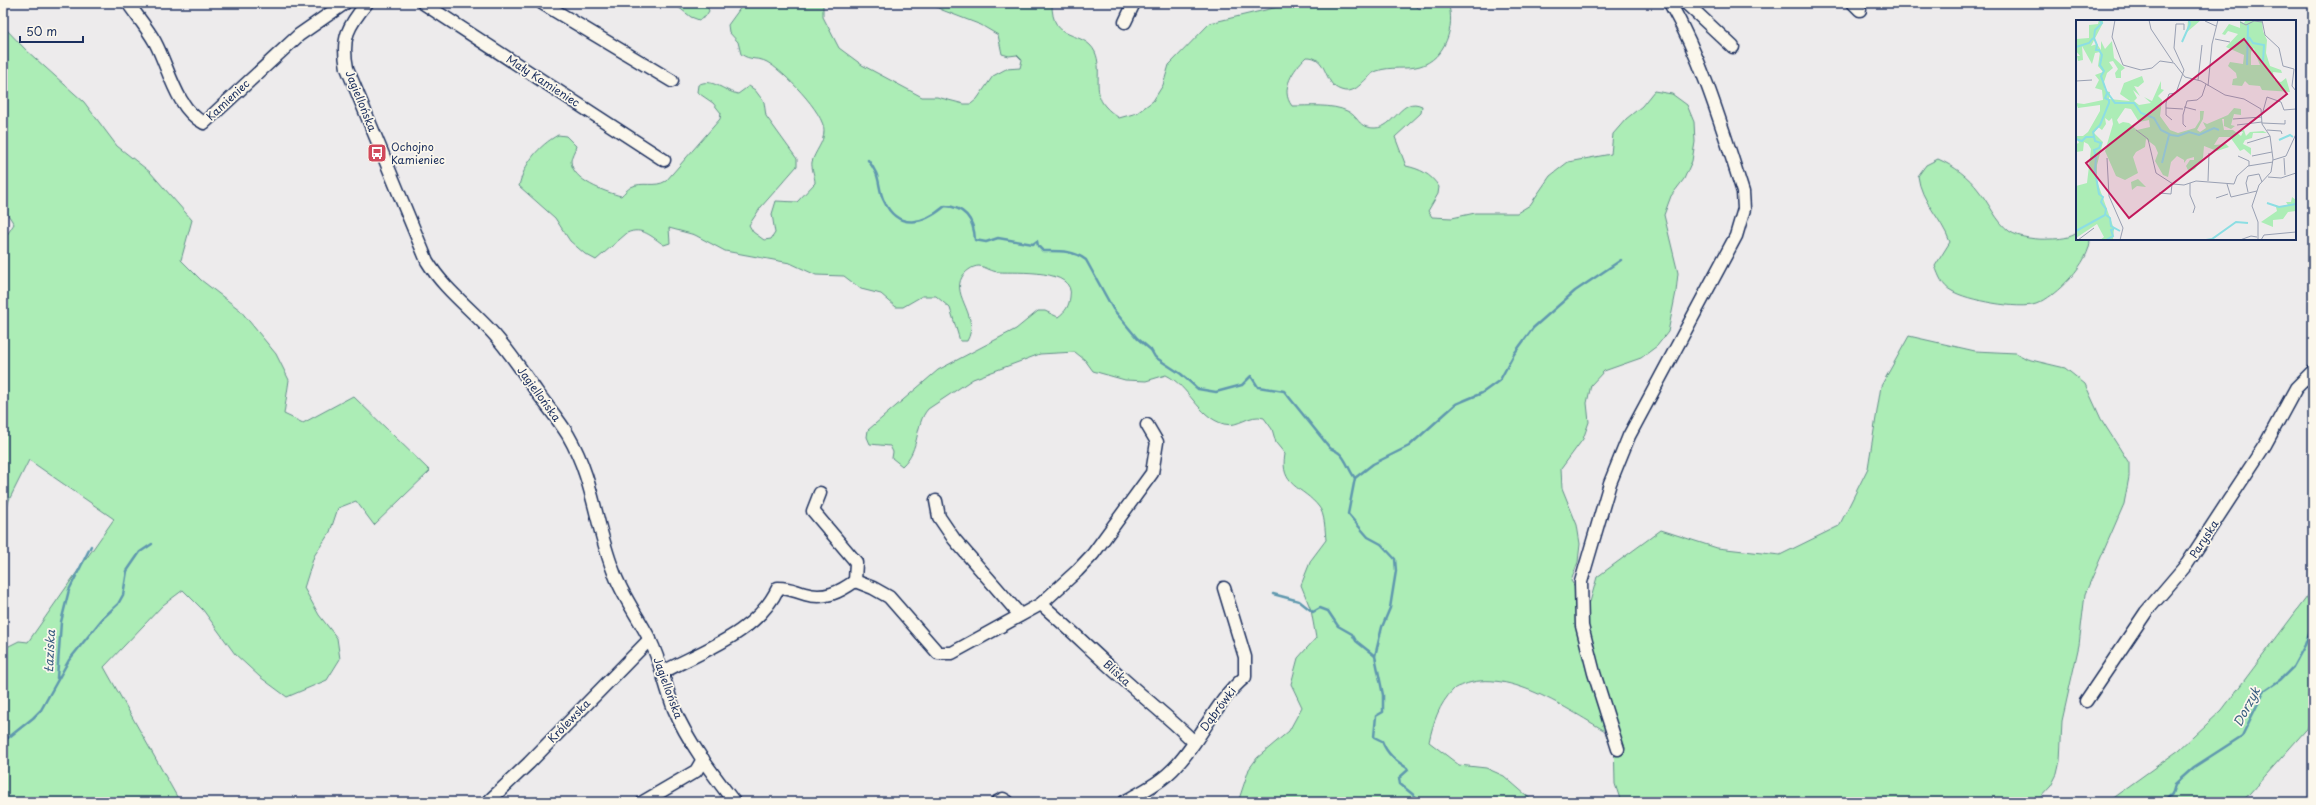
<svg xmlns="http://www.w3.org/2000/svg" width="2316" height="805" viewBox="0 0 2316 805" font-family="'Playpen Sans',sans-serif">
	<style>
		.green { fill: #acedb6; stroke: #648e8a }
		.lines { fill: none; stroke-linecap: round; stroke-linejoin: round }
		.stream { stroke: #5f98ae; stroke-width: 2.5 }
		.minor-casing { stroke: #1b2f5e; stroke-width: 15 }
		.minor { stroke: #fbf7ec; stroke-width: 12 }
		.labels { text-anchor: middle; stroke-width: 3.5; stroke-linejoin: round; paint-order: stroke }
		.street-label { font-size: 11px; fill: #1b2f5e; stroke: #fbf7ec }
		.poi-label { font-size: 11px; fill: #1b2f5e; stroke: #fbf7ec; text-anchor: start }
		.water-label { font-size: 12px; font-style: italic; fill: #375b7f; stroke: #fbf7ec }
		.inset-river { fill: none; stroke: #8cdee3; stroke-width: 2 }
		.inset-road { fill: none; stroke: #99a0b3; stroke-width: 1 }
		.view { fill: #c2185b; fill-opacity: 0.15; stroke: #c2185b; stroke-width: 2 }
		.inset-edge { fill: none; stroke: #1b2f5e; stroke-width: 2 }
	</style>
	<rect width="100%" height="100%" fill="#edebec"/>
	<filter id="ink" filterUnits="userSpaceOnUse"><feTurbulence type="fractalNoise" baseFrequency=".025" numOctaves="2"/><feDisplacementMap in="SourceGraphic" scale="8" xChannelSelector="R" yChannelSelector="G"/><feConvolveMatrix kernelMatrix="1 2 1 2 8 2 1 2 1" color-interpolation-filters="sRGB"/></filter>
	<g filter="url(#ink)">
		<!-- green -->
		<g class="green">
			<polygon points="673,3 706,3 709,11 705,17 699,20 691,17"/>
			<path d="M744 3H823V17L839 48 862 65 922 97H937L964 104H971L977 99 993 76 1006 69 1020 68 1022 60 1017 55 1009 56 1002 54 998 35 981 25 942 10 929 3H1052C1051 44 1084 29 1095 52 1103 69 1092 92 1105 106 1109 111 1114 114 1119 118L1137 113 1153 101 1163 85 1169 65 1210 23 1295 3H1413L1418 8 1424 9 1428 3H1448C1456 26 1445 59 1420 66 1407 70 1390 66 1377 71 1365 75 1358 96 1341 90 1322 84 1329 56 1306 57 1294 69 1279 89 1292 106 1308 106 1333 104 1347 111 1360 117 1357 128 1375 128 1395 128 1401 96 1422 106L1421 113 1395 137 1406 166C1420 169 1431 174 1439 187L1438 194 1428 211 1432 217 1452 218 1475 213H1517L1530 205 1550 176 1568 162 1611 154 1613 134 1626 119 1642 106 1654 91 1672 94 1687 105 1694 122 1695 142 1692 161 1684 179 1671 196 1664 215 1678 273 1676 292 1668 332 1657 346 1641 358 1604 371 1591 385 1587 403 1589 422 1583 439 1561 469 1562 488 1577 525 1580 544 1578 562 1571 581 1582 596 1590 602 1597 577 1661 530 1717 548 1780 555 1839 526 1868 468 1881 386 1909 336 1975 351 2016 353 2027 359 2065 368 2085 384 2101 419 2129 463V477L2124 504 2085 594 2079 645 2062 721 2060 761 2057 774 2051 786 2036 802H1621L1615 784 1614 736C1574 714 1510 666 1463 685 1460 686 1455 687 1453 690 1439 704 1433 723 1429 742L1459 765 1486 768 1504 776 1534 802H1368L1348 798 1334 802H1238L1249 769 1257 758 1289 731 1302 707 1291 684 1298 658 1316 638 1311 610 1301 585 1311 560 1326 540C1325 531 1325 514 1319 507 1303 486 1279 487 1285 454L1276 443 1272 429 1264 418C1249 413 1239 428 1224 424 1198 417 1189 386 1166 375L1146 381 1125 380 1093 371 1085 360 1075 352 1040 354 973 379 928 409C914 425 921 449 902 466L892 458 893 452 890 446 870 444 867 437 868 430 938 370 1016 329 1038 311H1045L1058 317C1066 311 1069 306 1070 297 1076 268 1017 273 999 272 992 272 986 267 979 266 972 266 965 272 962 277 951 296 981 317 967 341H960L950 308 936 296H922L903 307H896L881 294 861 289 844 276 816 275 790 263 725 251 695 235 669 228 670 243 664 245C652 237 642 226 627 233L596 260 585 254 570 241 555 218 519 186C524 164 538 146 558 135L566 136 576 146C575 151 571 156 571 161 572 181 606 192 621 196 624 193 628 189 631 187 642 181 655 188 666 181L720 119 721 113 713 103 697 92 698 85C712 77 723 91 738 94L749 86 755 90 764 102 766 116 797 159V166L761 207 749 225 753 232 764 240 771 239 775 233 772 214 776 201 797 202 815 183C815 176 811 168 812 162 815 151 824 143 824 131 825 113 782 70 767 62 758 57 750 61 741 54L738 42 729 32 728 25Z"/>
			<polygon points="3,26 26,50 84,102 117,146 150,172 192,220 181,260 201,280 240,310 276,354 289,380 284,414 303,423 353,396 430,471 374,525 356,501 338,508 330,532 314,556 304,588 319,615 337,638 340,659 327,680 287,697 260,677 235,654 203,610 183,590 163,605 104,667 180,802 3,802 3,649 19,641 28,642 114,519 29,460 9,500 3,527 3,241 14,224 3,207"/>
			<path d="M1938 159C1954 166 1969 177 1979 191 1989 203 1996 221 2009 231 2019 238 2038 240 2050 239 2059 239 2070 238 2077 233V239H2090C2091 261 2056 297 2036 304 2019 310 1966 300 1952 291 1942 286 1939 276 1935 266L1950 242C1941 217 1921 202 1918 176L1926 165Z"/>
			<polygon points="2313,589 2313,722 2242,802 2107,802 2179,750 2222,710"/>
		</g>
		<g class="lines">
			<!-- stream -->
			<g class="stream">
				<path d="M868 160C871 164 874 169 876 173 880 182 879 192 884 201 898 231 924 224 945 206 966 207 974 220 975 240L986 242 998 238 1033 244 1037 241 1038 246 1043 251C1059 251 1073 250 1086 260L1113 309 1137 338 1151 350 1155 357 1181 374 1198 389 1216 392 1242 385 1251 376 1258 387 1284 391 1330 448C1333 450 1337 451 1339 453 1346 458 1349 471 1355 478"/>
				<polyline points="1273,594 1299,601 1313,612 1320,608 1328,611 1338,626 1352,634 1356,641 1375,656"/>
				<polyline points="57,678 61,622 69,590 91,546"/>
				<polyline points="3,742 33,718 41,710 69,660 103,618 118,604 123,595 127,571 140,552 152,544"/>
				<path d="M1410 802 1416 797 1400 784 1399 778 1408 770 1407 768C1395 760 1387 754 1382 741L1374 737 1376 716 1383 712V695L1375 656 1382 627 1390 608 1396 571 1395 559 1381 544 1368 537 1348 514 1355 478 1373 464 1409 446 1456 404 1482 393 1500 380 1514 354 1533 328 1575 291 1621 260"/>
				<polyline points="2164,802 2172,794 2175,784 2194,767 2242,736 2264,691 2280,680 2293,667 2305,645 2313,622"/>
			</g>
			<!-- minor casing -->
			<g class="minor-casing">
				<g id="minor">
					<path d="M128 3C137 16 147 28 155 42 169 68 176 109 204 123L299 35 345 3"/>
					<path d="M367 3C348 26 341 38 347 68L427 261C444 289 469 307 491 331 508 349 522 371 537 392 547 406 559 420 568 435 594 480 595 524 613 570 622 596 638 616 650 640 661 662 665 686 674 709 688 742 712 773 734 802"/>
					<polyline points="423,3 664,160"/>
					<polyline points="542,3 672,81"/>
					<polyline points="1686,3 1733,47"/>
					<polyline points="1853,3 1860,10"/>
					<polyline points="1125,22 1134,3"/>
					<polyline points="820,493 813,511 856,562 855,581"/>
					<polyline points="936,501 939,517 954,539 1020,615"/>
					<path d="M1041 604C1068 627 1093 652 1120 676 1145 699 1170 718 1194 742"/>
					<path d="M663 672C704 650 757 633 778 588 791 588 794 591 805 594 824 600 840 592 855 581L873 588 889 597 938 653H952L1041 604 1077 571 1093 554 1152 473 1157 442 1147 425"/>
					<polyline points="2086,701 2146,612 2187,564 2265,445 2296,388 2313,371"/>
					<path d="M1618 749 1594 673 1582 626 1581 582 1610 483 1629 436 1736 236 1744 209 1743 192C1722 127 1703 62 1670 3"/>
					<polyline points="488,802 529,763 650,639"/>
					<polyline points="643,802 696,771 703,759"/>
					<polyline points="997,802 1003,799 1008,802"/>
					<path d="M1124 802C1143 791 1162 782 1177 765 1202 738 1216 701 1245 677V657L1224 588"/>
				</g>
			</g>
			<!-- minor -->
			<use href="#minor" class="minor"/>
		</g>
	</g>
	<!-- icons -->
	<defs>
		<g id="bus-square" transform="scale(1)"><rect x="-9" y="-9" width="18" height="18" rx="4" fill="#d1495b" stroke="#fbf7ec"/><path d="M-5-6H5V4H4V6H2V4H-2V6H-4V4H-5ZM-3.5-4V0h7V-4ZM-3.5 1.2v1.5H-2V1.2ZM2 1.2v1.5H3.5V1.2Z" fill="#fff"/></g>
	</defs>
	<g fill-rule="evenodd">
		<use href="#bus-square" x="377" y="153"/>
	</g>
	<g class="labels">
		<!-- street labels -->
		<g class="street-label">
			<text transform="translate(543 81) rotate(33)" y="4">Mały Kamieniec</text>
			<text transform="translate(228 100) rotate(-43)" y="4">Kamieniec</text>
			<text transform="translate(361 101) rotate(68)" y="4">Jagiellońska</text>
			<text transform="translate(539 394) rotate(54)" y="4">Jagiellońska</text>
			<text transform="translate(2204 539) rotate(-57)" y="4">Paryska</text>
			<text transform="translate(1117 673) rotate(43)" y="4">Bliska</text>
			<text transform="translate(668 688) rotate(70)" y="4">Jagiellońska</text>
			<text transform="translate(1218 709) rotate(-53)" y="4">Dąbrówki</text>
			<text transform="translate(569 721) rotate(-46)" y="4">Królewska</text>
		</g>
		<!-- poi labels -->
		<g class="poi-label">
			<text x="391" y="151">Ochojno<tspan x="391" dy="13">Kamieniec</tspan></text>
		</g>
		<!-- water labels -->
		<g class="water-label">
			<text transform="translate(50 651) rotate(-87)" y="4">Łaziska</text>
			<text transform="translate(2247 707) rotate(-62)" y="4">Dorzyk</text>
		</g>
	</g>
	<!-- overview -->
	<g transform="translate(2076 20)">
		<rect width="220" height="220" fill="#edebec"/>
		<path d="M23 0H27V3L15 26 21 24 25 30V21L29 29 36 21 38 38 49 48 45 51V58H40L39 53 42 49 37 41 33 42 37 48 31 53 28 62 29 71 34 72 33 79 54 81 44 74 48 63 66 56 68 62 62 67 58 66 64 76 57 70 61 78 58 81 63 85 75 83 68 77 76 81 85 61V69L88 70 82 76 86 80 84 96 94 110 102 113 119 108 124 100V91H128L127 99 121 110 124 112 130 108 127 102 131 104 152 95 158 88 165 89V95L158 94 155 105 159 106 155 109 148 106V99H146L148 110H157L165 116 167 112 162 111 168 110 170 116 174 112 187 111 191 113H177L176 118 169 120 167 124 175 128V135L168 129 164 131 154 117H143L138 125 150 124 153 127 141 131 128 126 127 138 119 149 113 152 110 146 114 140H118V137L111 139 108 143V140L101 136 95 142 92 157 87 155 79 141 82 133 79 126 70 119 69 127 60 132 57 137 62 153 49 160 40 156 29 131 37 104 36 98 33 101 29 98 30 104 26 110 22 107 18 113 27 122 21 145V161L38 209 37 220H24L28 217 21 204 0 218V166L11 163 15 129 12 124 8 122 7 131 0 132V124L3 123 0 116H7L12 112 24 91V85L2 88 0 83 8 84 27 80 26 70 19 68 23 60 19 55 27 52 22 46 24 32 19 33 16 44 6 26 7 40 2 41 1 36H4L0 31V19L13 18V5L22 4ZM49 88 55 89 63 102 73 100 74 107 61 110 53 103 47 102 43 104 41 100ZM112 0H125L111 12ZM170 0H186L187 11 191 20 190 33 194 46 205 50 206 53 197 52 198 60 205 62 210 58 214 72 186 70 184 66 173 65 169 61 166 66 156 65 157 59 161 58 160 53 152 46 154 42 167 44 168 35 150 27 162 14 152 11 149 15 146 14 153 4 164 8V1L168 3ZM178 28 179 33 184 45H175V32ZM62 159 70 167 61 166 56 170 55 162ZM216 177 220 180V191L212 192 207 199 197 200V207L185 202 201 191 200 187 212 185 210 182H215Z" fill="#acedb6" fill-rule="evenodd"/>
		<path class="inset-river" d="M23 0 26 3 19 10 18 18 21 25 20 30H23L26 35 24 45 28 51 25 56 31 73 29 78 33 80V83L24 105 17 112 19 121 25 123 23 128 18 130 20 137 19 151 23 174 27 177 25 182 30 189 29 195M173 17 177 23 188 25 187 42M106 22 114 4 113 0M0 27 13 23 17 18M171 45 172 5M31 72 39 83H58L65 93 78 98 85 110 95 115 102 116 113 112 123 115 138 108 143 110M0 119 6 121 10 117H18M203 120 214 115 217 117M86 143 93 115M191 183 203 187 220 184M30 195 34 198 35 206 44 211M0 211 29 195M30 220 37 216 35 210 38 209M130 220 136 219 160 202 172 203"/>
		<path class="inset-road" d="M39 0 36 17 47 45 65 50 76 48 84 41 98 43 109 57 125 61 149 75 168 79 185 89 186 104 194 116 197 139 195 152 183 165 176 186 182 202V220M73 0 75 9 97 42M186 0 189 15 203 28 207 46 218 49 216 66 220 71M129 1 140 6M164 2 170 5 178 1 186 2M139 19 154 22M122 60 126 25M0 61 16 60M132 66 136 24 142 0M108 87 120 90M90 88 107 89M186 95 191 77 205 82 208 90 220 89M157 99 186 97M96 100 90 95V83L93 74 100 73 108 50 98 28 100 4H108V10M186 103 209 104V100M161 105 186 102M110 107 107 104V95L111 81 121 80 126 76 130 64M60 110 72 119 80 153 97 164 108 165 120 161 158 164 161 156 172 146 197 142M191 110 205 111 206 114M171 123 194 116M162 136 173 141V146M176 136 196 132M31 138 33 176 47 208 44 220M208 138 209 155M197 140 210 136 220 114M172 156 183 154 186 162M172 156 170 163 172 172M192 157 205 158 220 153M132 161 133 133M114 163V175L119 187 117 193M151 164 155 177 181 171M83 173 95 174 96 164M140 178 152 174M2 220 18 208M164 220 175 216 181 217M185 220 188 215 220 212"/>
		<path class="view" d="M168 19 211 74 53 198 10 143Z"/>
		<rect width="220" height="220" class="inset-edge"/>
	</g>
	<!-- margin -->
	<rect width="2316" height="805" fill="none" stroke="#fbf7ec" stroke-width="16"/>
	<rect x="8" y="8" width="2300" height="789" fill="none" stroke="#1b2f5e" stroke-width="1.5" filter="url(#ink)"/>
	<!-- scale -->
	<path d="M20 36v6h63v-6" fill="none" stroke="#1b2f5e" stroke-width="2"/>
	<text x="26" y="36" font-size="12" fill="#1b2f5e" stroke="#fbf7ec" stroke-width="3" paint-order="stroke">50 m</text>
</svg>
